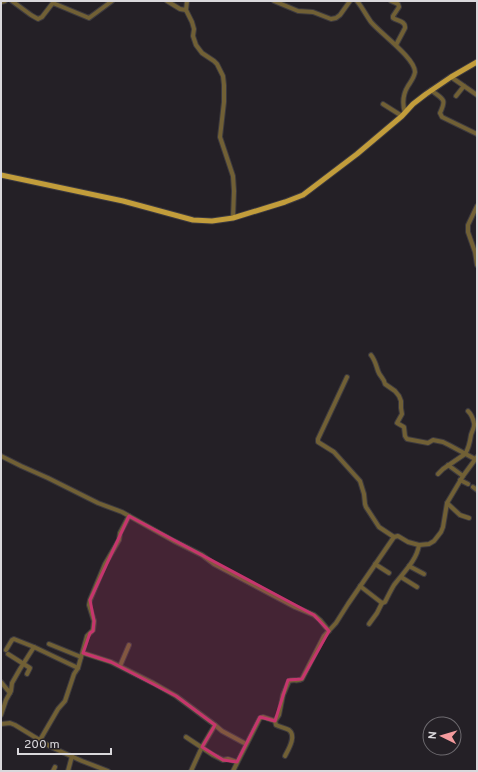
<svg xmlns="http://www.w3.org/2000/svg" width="478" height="772" viewBox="0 0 478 772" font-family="Overpass,sans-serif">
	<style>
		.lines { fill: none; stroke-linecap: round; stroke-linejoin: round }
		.minor-casing { stroke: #3d3a3f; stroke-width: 6 }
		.major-casing { stroke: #3d3a3f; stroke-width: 7 }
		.minor { stroke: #716035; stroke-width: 4 }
		.major { stroke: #c29d3b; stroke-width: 5 }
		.marked { fill: #c6356e; fill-opacity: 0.2; stroke: #c6356e; stroke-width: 3; stroke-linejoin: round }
	</style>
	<rect width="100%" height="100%" fill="#242026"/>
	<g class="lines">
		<!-- minor casing -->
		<g class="minor-casing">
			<g id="minor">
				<polyline points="12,1 31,15 38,19 42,17 52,4 53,3 89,18 112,1"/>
				<polyline points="167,1 180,9 186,10"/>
				<polyline points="187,1 186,10 192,22 194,29 193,36 196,45 202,53 214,61 217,64 223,76 224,85 224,102 220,137 233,176 234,191 233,218"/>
				<polyline points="274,1 298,11 313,12 331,19 336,18 340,15 350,1"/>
				<path d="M357 1C362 7 366 15 371 22 380 33 415 58 415 72 414 78 411 81 408 86 403 94 402 103 405 113"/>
				<path d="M391 1 398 4 399 7 393 16V18C397 21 406 21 405 28L396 45"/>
				<polyline points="1,2 5,1"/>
				<polyline points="451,77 477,95"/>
				<path d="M431 90C443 100 447 98 440 113L442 117 477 134"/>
				<polyline points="456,96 464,86"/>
				<polyline points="383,104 402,116"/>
				<polyline points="477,206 468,225 468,232 475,252 477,265"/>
				<path d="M371 355C375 360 376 365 378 371 380 377 384 378 385 384L395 391 399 396 401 401V408L402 414 397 423 404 427 405 436 407 439 428 443 433 440 443 442 449 445 475 459"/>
				<polyline points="347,377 318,439 318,442 334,452 360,481 364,494 365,504 366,507 379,527 394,537"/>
				<polyline points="1,456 21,466 48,478 98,503 122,512 174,541 202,555 214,564 295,607 314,615 320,620 329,631"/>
				<polyline points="448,465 463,476"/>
				<path d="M438 474 443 469 465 454C469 448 470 442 471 435 472 431 475 427 474 423 473 418 471 414 468 411"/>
				<polyline points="460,480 468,484"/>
				<polyline points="473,487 477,490"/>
				<polyline points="447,503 460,515 469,518"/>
				<polyline points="375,564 389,573"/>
				<polyline points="409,566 424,574"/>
				<polyline points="401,577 417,587"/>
				<polyline points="360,586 382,603"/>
				<path d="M369 624 377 613 382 603 385 602C388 596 391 590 394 585 403 573 417 560 419 545"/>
				<polyline points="49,644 81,657"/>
				<polyline points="6,650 12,640 14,639 34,647"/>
				<polyline points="83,653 111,662 153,683 176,696 215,725 222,731 246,744"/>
				<polyline points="8,654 30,668 27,674"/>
				<polyline points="120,666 129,645"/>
				<polyline points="1,682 10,693"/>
				<polyline points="1,715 6,700 11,691 12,683 20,669 34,647 78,668"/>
				<path d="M275 721 276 725C280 727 286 728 289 730 297 736 288 750 285 756"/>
				<polyline points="1,724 10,723 15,725 51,747 82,761 108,771"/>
				<polyline points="186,737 213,755 223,760 228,759 237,762"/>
				<polyline points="40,740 58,709 65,701 74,674 78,668 87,636 93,630 94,621 89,605 90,600 105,564 119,540 120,533 129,516"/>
				<polyline points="53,771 55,767"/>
				<polyline points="68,771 72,756"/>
				<polyline points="191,771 202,747 215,725"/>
				<path d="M233 771 260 718 263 717 275 721 279 715 283 695 289 681C293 679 298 682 302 679L324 636 336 623 348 604 394 537 398 536 408 542 419 545 429 544 434 541 441 532 443 527 447 503 463 476 477 457"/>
			</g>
		</g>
		<!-- major casing -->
		<g class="major-casing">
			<polyline id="major" points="1,175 123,201 193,220 212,221 233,218 285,202 303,195 357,154 402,116 413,104 426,94 451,77 477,62"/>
		</g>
		<!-- minor -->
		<use href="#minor" class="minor"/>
		<!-- major -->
		<use href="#major" class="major"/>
	</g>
	<!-- marked area -->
	<path class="marked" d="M129 516 314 615 329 631 302 679 288 680 275 721 260 717 237 762 223 760 202 747 215 725 176 696 111 662 83 653 90 633 93 631 94 621 90 600Z"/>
	<!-- border -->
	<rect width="478" height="772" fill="none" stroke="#dad8dc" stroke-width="4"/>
	<!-- north arrow -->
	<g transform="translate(442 736) rotate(275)"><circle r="19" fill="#242026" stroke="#6d6a6f"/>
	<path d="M0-3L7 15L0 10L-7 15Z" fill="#f59b9e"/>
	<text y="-6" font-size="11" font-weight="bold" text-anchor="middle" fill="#dad8dc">N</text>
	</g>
	<!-- scale -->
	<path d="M18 748v6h93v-6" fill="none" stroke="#dad8dc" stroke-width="2"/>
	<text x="24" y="748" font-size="12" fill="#dad8dc" stroke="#242026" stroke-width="3" paint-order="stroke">200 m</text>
</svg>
